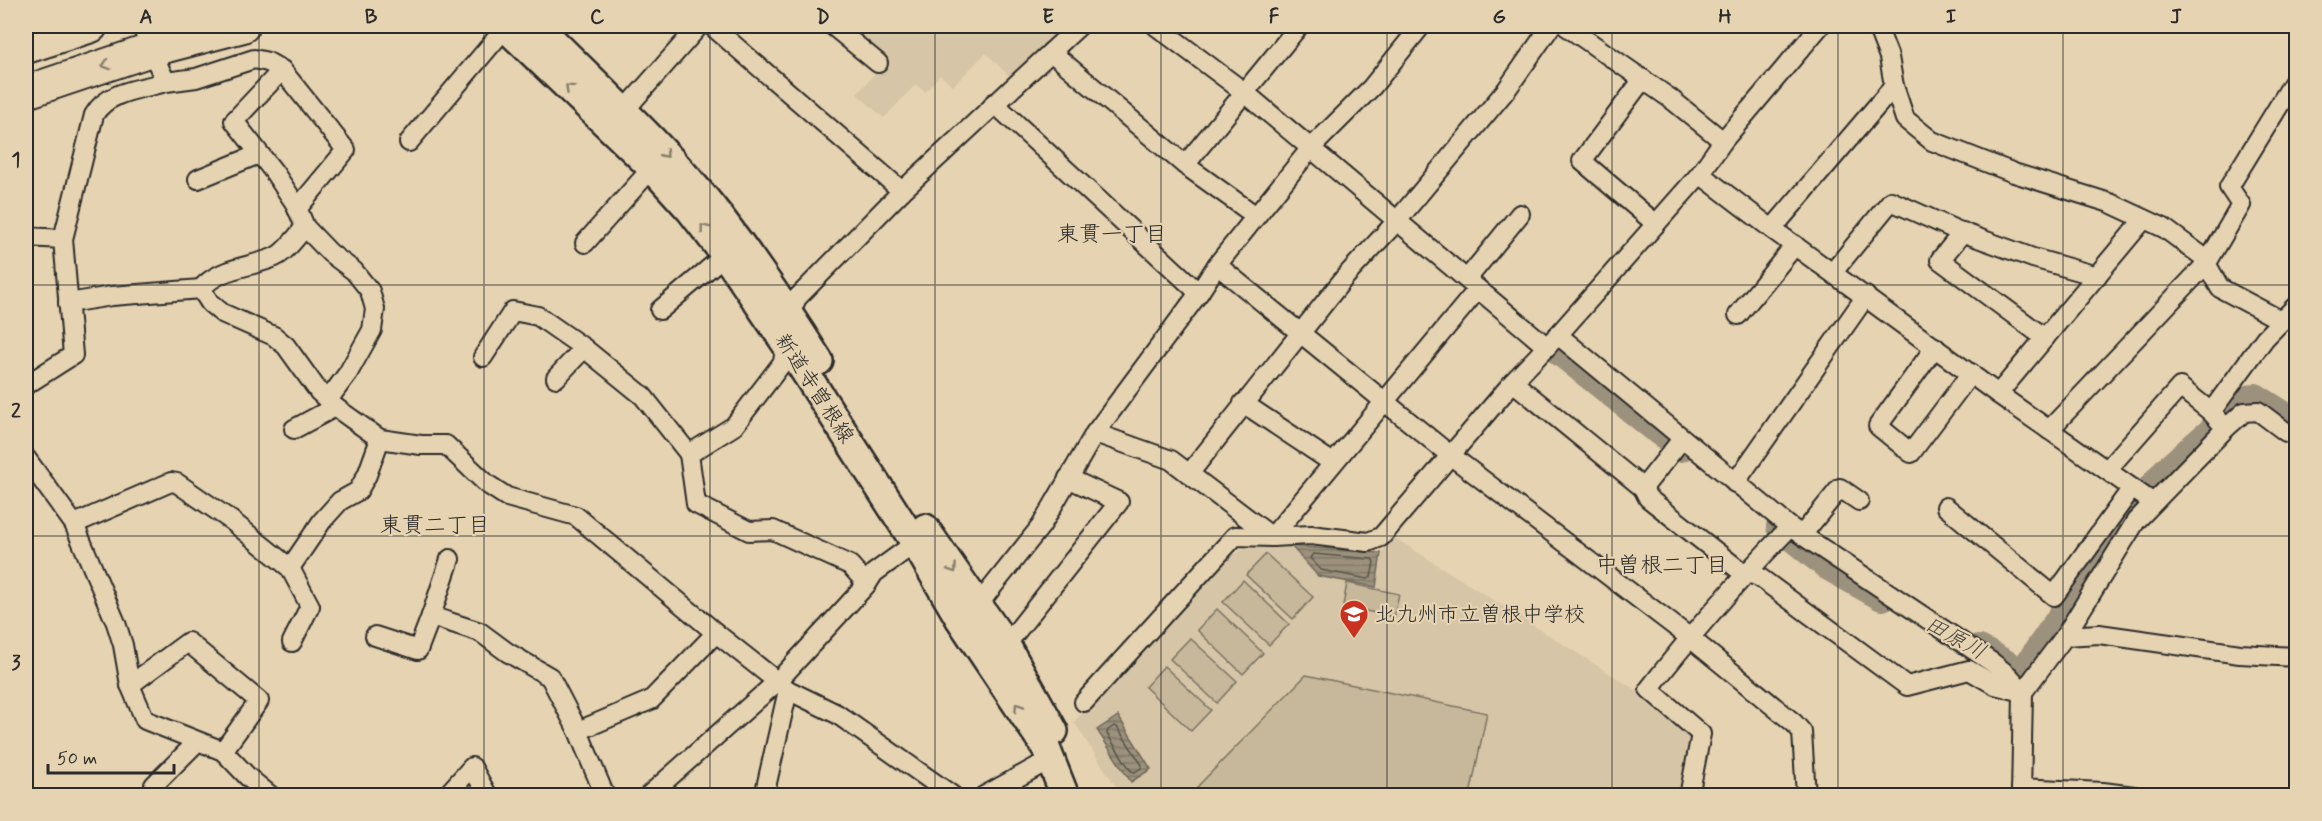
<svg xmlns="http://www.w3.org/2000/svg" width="2322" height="821" viewBox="0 0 2322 821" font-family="Mynerve,'Klee One',sans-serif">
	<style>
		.built { fill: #d6c5a6 }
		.park { fill: #c7b89b; stroke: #797263; stroke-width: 1.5 }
		.water { fill: url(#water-rules); stroke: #6f685c; stroke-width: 1.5 }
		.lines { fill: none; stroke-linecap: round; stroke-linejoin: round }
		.shore { stroke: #58544b; stroke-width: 1.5 }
		.river { stroke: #9c917c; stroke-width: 30 }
		.minor-casing { stroke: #2b2b2b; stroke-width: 22 }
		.secondary-casing { stroke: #2b2b2b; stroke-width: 32 }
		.trunk-casing { stroke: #2b2b2b; stroke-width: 36 }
		.minor { stroke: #e6d3b1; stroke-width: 18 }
		.secondary { stroke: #e6d3b1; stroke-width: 27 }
		.trunk { stroke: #e6d3b1; stroke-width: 32 }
		.oneway { stroke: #887f6e }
		.grid { fill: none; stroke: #2b2b2b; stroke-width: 1.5; stroke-opacity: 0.55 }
		.labels { text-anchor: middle; stroke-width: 4.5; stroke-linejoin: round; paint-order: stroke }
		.street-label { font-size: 21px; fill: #2b2b2b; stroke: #e6d3b1 }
		.poi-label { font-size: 21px; fill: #2b2b2b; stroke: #e6d3b1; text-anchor: start }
		.neighbourhood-label { font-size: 22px; fill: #2b2b2b; stroke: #e6d3b1 }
		.water-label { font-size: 22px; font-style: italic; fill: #47443f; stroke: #e6d3b1 }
		.neatline { fill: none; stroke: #2b2b2b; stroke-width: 2 }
		.grid-label { font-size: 20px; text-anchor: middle; font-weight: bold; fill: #2b2b2b }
	</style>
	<defs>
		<pattern id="water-rules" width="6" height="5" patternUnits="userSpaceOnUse" patternTransform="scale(1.5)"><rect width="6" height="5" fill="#9c917c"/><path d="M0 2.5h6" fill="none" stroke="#7f7766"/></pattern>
	</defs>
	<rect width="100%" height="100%" fill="#e6d3b1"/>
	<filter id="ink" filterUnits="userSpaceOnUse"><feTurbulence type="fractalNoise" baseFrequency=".0167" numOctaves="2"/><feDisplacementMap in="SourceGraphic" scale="12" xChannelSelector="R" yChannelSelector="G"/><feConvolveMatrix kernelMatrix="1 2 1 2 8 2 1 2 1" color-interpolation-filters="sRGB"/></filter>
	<g filter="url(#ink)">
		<!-- built -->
		<g class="built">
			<polygon points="872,26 1064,26 1011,78 986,53 953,86 940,75 925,92 916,84 884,118 857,94 887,60 861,38"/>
			<polygon points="1395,538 1642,694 1698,735 1685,795 1122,796 1074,722 1225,561 1243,549 1291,546 1318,576 1376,586 1381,553"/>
		</g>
		<!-- park -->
		<g class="park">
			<polygon points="1266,554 1313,597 1293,619 1246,575"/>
			<polygon points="1243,580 1289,624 1269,645 1223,602"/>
			<polygon points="1347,583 1399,594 1394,617 1343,606"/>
			<polygon points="1217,609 1263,653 1243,674 1197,630"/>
			<polygon points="1190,638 1237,681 1217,703 1170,659"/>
			<polygon points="1164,666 1211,710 1191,731 1145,687"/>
			<polygon points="1306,675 1487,713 1470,795 1193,795 1199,785"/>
		</g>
		<!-- water -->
		<g class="water">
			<polygon points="1291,546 1381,553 1376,587 1318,576"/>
			<polygon points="1118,716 1151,769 1131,782 1097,730"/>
		</g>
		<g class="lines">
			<!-- shore -->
			<g class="shore">
				<polygon points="1313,554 1372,559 1374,562 1371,577 1368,579 1321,570 1310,558"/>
				<polygon points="1114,726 1117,727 1142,765 1141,768 1135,772 1131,771 1107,734 1108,730"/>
			</g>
			<!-- river -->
			<g class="river">
				<polyline points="1558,349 1680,447"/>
				<polyline points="1781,527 1829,566 1882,596"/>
				<polyline points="1979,650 2023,674 2136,508 2167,471 2226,420 2240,402 2255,398 2296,424"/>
			</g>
			<!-- minor casing -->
			<g class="minor-casing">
				<g id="minor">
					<polyline points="712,26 902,191"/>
					<polyline points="833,26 878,63"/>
					<polyline points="1156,26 1244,92 1547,347"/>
					<polyline points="1566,26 1671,99 1723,141"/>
					<polyline points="1877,26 1889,57 1894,86 1905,119 1932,141 2014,173 2110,203 2164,228 2202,256 2220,288 2282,321"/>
					<polyline points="1051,52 1185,165"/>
					<polyline points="282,70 346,150 297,209"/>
					<polyline points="1643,79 1582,161 1656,224"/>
					<polyline points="166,82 196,78 254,59 268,62 282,70 234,121 274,172 296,205 305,227 330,253 354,271 370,291 375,309 372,330 348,373 328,400"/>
					<polyline points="994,103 1199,293"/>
					<polyline points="624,111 699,26"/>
					<polyline points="409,142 506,27"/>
					<polyline points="1700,174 1772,229 1998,394 2152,502"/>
					<polyline points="198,179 259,154"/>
					<polyline points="1256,216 1185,165 1299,26"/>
					<polyline points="1772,229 1894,86"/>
					<polyline points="1963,232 1940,260 2045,338"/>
					<polyline points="26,237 63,239"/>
					<polyline points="585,243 652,168"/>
					<polyline points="1217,265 1450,455 1689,637 1794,723 1802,732 1806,796"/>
					<polyline points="1833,272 1891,201 1956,230 2033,258 2097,276"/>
					<polyline points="1467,279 1520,214"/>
					<path d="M201 289C219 267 250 268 275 257 286 252 297 236 305 227"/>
					<polyline points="68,303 112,296 201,289 210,303 222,313 274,336 286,346 319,392 335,407 380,439 421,445 446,445 487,484 507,497 576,516 716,633 788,690 837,714 953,796"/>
					<polyline points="660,310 725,255"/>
					<polyline points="1738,315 1795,245"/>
					<polyline points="1558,335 1790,527 1993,663 2009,676 2023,692"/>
					<polyline points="1935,347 1878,426 1911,453 1971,373"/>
					<polyline points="483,357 513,311 538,316 584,348 643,396 689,454"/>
					<polyline points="556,378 584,348"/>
					<polyline points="1513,382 1643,488 1648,498 1738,569 1759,577 1907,686 1969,670 1995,685 2023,692"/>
					<path d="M26 385 73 355 63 239 94 115C107 91 142 89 166 82L151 50 142 26"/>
					<polyline points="1998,394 2144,219"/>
					<polyline points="1243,403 1333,463"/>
					<polyline points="2226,428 2244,412 2258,411 2286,432 2296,435"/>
					<polyline points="294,429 335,407"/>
					<polyline points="2049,430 2207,263 2241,205 2229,187 2296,78"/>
					<polyline points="1095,433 1171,460 1272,537 1311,535 1368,542 1381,537 1513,382 1558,335 1700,174 1723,141 1820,26"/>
					<polyline points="26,458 74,524 116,623 123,645 130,685 145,720 223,751 249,778 271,796"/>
					<polyline points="2107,470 2180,387 2211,412"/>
					<polyline points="1189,474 1345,277 1396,222 1507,89 1551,26"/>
					<polyline points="1735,483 1866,296"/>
					<polyline points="1643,488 1682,439"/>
					<polyline points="1946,507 2054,596 2132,488"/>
					<polyline points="74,524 171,482 177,483 232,521 290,568 310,606 292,642"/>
					<polyline points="1802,535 1840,488 1859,501"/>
					<polyline points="450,559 431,616 480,632 507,652 550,677 578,731"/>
					<polyline points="290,568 322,521 340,501 358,491 367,475 380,439"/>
					<polyline points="867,584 850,565 773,530 749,531 696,504 689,454 734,426 783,362 790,314 797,298 902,191 1079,26"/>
					<polyline points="971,609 978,605 1041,526 1095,433 1199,293 1217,265 1311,148 1372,87 1421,26"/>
					<polyline points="375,636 418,650 431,616"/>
					<polyline points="2065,636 2099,634 2240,654 2296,657"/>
					<polyline points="1006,645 1119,502 1068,478"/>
					<polyline points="130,685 188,642 259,701 223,751"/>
					<polyline points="1084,702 1235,536 1272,537 1478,289"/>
					<polyline points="154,785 197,742"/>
					<polyline points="2021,788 2103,792 2134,796"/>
					<polyline points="446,796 472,767 488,796"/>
					<polyline points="605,796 578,731 651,700 716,633"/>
					<polyline points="648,796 778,681 867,584 874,573 922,538"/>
					<polyline points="764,796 788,690"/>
					<polyline points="984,796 1051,759"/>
					<path d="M1689 796 1701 734 1649 689C1693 632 1740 579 1790 527"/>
					<polyline points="2021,796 2023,692 2065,636 2136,521 2226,428 2211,412 2265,338 2296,306"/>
				</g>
			</g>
			<!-- secondary casing -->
			<g class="secondary-casing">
				<g id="secondary">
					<polyline points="504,26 652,168 690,210 725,255 801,366 915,543 959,618 1046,748 1065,796"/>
					<path d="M538 26C600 88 666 148 721 218 756 264 789 313 819 361"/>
					<polyline points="925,528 1006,645 1054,731"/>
				</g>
			</g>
			<!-- trunk casing -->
			<g class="trunk-casing">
				<g id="trunk">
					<polyline points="26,47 91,26"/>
					<polyline points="26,92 151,50 243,26"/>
				</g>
			</g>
			<!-- minor -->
			<use href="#minor" class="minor"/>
			<!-- secondary -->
			<use href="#secondary" class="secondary"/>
			<!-- trunk -->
			<use href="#trunk" class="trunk"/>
		</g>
		<!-- one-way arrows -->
		<defs><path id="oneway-chevron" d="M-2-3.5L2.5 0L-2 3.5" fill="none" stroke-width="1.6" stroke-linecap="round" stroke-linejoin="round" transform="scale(1.5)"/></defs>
		<g class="oneway">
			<use href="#oneway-chevron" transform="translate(106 65) rotate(162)"/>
			<use href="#oneway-chevron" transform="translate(569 88) rotate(-136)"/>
			<use href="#oneway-chevron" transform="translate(665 154) rotate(48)"/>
			<use href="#oneway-chevron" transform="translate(704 228) rotate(-128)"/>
			<use href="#oneway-chevron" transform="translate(953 569) rotate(56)"/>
			<use href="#oneway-chevron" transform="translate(1018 707) rotate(-123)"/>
		</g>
	</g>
	<!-- grid -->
	<path class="grid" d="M259 26V796M484 26V796M710 26V796M935 26V796M1161 26V796M1387 26V796M1612 26V796M1838 26V796M2063 26V796M26 285H2296M26 536H2296"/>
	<!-- icons -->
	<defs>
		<g id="school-pin" transform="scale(1.5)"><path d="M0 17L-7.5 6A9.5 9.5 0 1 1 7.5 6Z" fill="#c8321e" stroke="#e6d3b1"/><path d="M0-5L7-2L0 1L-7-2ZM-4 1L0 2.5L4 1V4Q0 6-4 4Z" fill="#fff"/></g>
	</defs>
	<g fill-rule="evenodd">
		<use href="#school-pin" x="1354" y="614"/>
	</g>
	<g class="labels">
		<!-- street labels -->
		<g class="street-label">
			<text transform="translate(815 388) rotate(57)" y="7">新道寺曽根線</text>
		</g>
		<!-- poi labels -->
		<g class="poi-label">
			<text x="1375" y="621">北九州市立曽根中学校</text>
		</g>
		<!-- neighbourhood labels -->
		<g class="neighbourhood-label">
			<text x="1112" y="241">東貫一丁目</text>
			<text x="435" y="532">東貫二丁目</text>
			<text x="1662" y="572">中曽根二丁目</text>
		</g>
		<!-- water labels -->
		<g class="water-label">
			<text transform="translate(1956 637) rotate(29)" y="8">田原川</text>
		</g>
	</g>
	<!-- margin -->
	<rect width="2322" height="821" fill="none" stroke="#e6d3b1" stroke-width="66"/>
	<!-- scale -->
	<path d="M48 764v9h126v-9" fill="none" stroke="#2b2b2b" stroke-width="3"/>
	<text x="57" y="764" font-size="18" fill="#2b2b2b" stroke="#e6d3b1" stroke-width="4.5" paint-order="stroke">50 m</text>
	<rect x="33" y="33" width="2256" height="755" class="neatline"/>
	<g class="grid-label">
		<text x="146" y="23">A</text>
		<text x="371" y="23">B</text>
		<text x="597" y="23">C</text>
		<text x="823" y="23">D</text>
		<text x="1048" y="23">E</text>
		<text x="1274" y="23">F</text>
		<text x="1499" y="23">G</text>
		<text x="1725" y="23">H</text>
		<text x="1951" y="23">I</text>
		<text x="2176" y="23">J</text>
		<text x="16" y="166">1</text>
		<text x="16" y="417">2</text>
		<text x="16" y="669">3</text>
	</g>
</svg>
